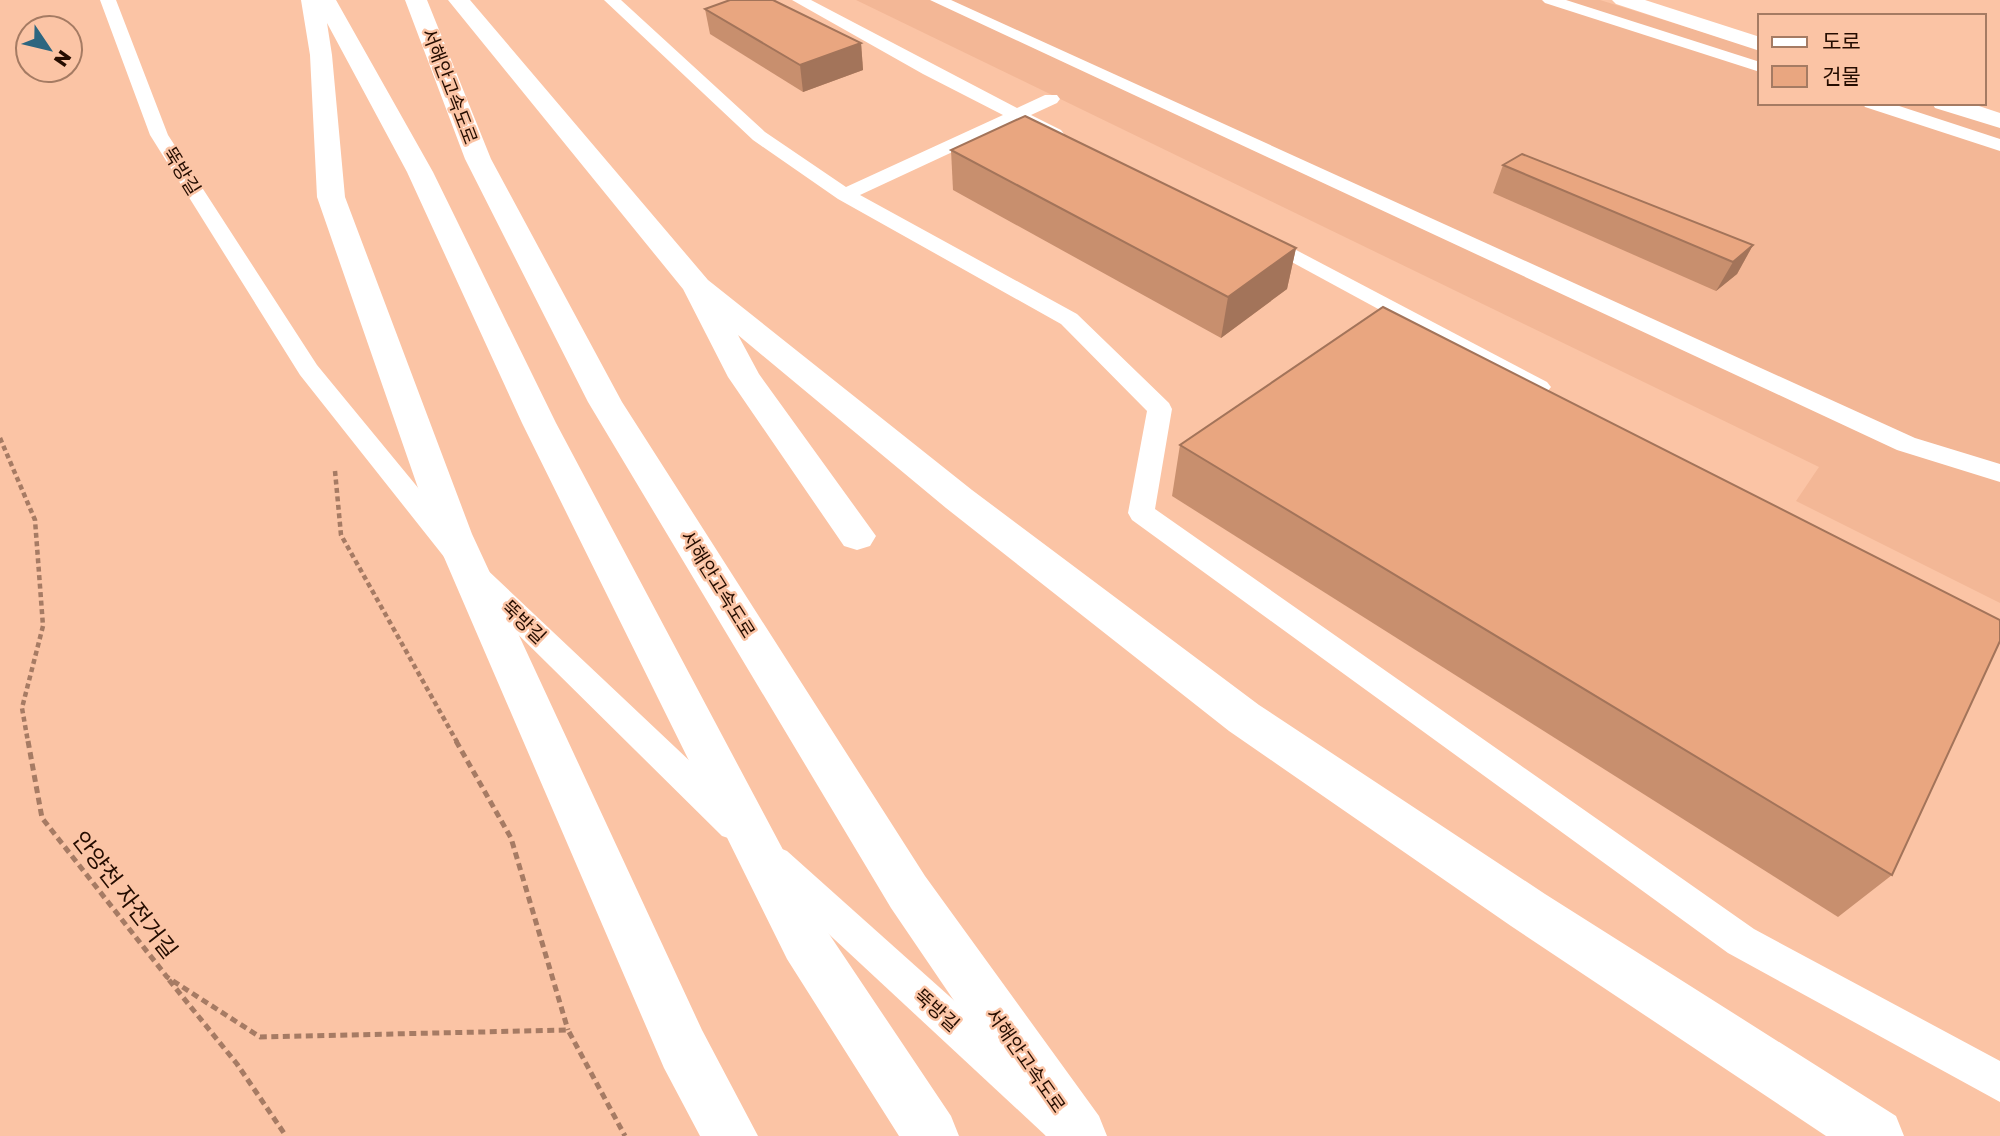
<svg xmlns="http://www.w3.org/2000/svg" width="2000" height="1136" viewBox="0 0 2000 1136" font-family="'Golos Text','Noto Sans KR',sans-serif">
	<style>
		.built { fill: #f3b796 }
		.lines { fill: none; stroke-linecap: round; stroke-linejoin: round }
		.path-far1 { stroke: #a67b64; stroke-width: 4.5; stroke-dasharray: 5 3.5; stroke-linecap: butt }
		.path { stroke: #a67b64; stroke-width: 5; stroke-dasharray: 7 4.5; stroke-linecap: butt }
		.lane { fill: #fff; fill-rule: evenodd }
		.street { fill: #fff; fill-rule: evenodd }
		.highway { fill: #fff; fill-rule: evenodd }
		.wall { fill: #c88f6e }
		.shaded-wall { fill: #a3745a }
		.building { fill: #e9a680; stroke: #a3745a; stroke-width: 2 }
		.labels { text-anchor: middle; stroke-width: 5; stroke-linejoin: round; paint-order: stroke }
		.street-label { font-size: 19px; fill: #250d01; stroke: #fbc4a5 }
		.near-street-label { font-size: 23px; fill: #250d01; stroke: #fbc4a5 }
	</style>
	<rect width="100%" height="100%" fill="#fbc4a5"/>
	<!-- built -->
	<polygon class="built" points="856,0 1600,0 1760,50 1760,103 1932,103 2000,124 2000,603 1796,501 1819,467"/>
	<g class="lines">
		<!-- path-far1 -->
		<g class="path-far1">
			<polyline points="0,438 35,520 43,626 22,708 28,742"/>
			<polyline points="335,471 341,535 457,742"/>
		</g>
		<!-- path -->
		<g class="path">
			<polyline points="28,741 42,818 167,977 260,1037 568,1030 625,1136"/>
			<polyline points="456,741 511,838 568,1030"/>
			<polyline points="169,980 237,1064 286,1136"/>
		</g>
		<!-- lane -->
		<g class="lane">
			<polygon points="100,0 116,0 168,135 317,365 480,563 746,814 751,825 746,836 734,840 722,836 460,577 300,375 150,135"/>
			<polygon points="604,0 621,0 765,132 846,187 1003,115 923,74 792,0 811,0 1017,108 1045,95 1057,95 1060,99 1057,103 1031,115 1061,130 1064,134 1061,138 1049,138 1017,122 860,195 1077,314 1169,403 1172,409 1155,509 1754,929 2000,1061 2000,1102 1728,953 1132,520 1128,513 1147,411 1061,324 838,199 753,140"/>
			<polygon points="930,0 951,0 1915,438 2000,464 2000,482 1897,450"/>
			<polygon points="1542,0 1566,0 1760,62 1760,72 1545,3"/>
			<polygon points="1862,103 1890,103 2000,139 2000,151 1865,107"/>
			<polygon points="1260,231 1547,382 1551,387 1547,392 1539,395 1531,392 1253,241 1250,237 1253,233"/>
			<polygon points="775,846 787,851 1090,1122 1096,1136 1046,1136 763,873 758,862 763,851"/>
		</g>
		<!-- street -->
		<g class="street">
			<polygon points="1612,0 1645,0 1760,37 1760,51 1616,4"/>
			<polygon points="1932,103 1970,103 2000,113 2000,128 1935,108"/>
		</g>
		<!-- highway -->
		<g class="highway">
			<polygon points="301,0 336,0 433,172 556,423 823,925 951,1116 959,1136 899,1136 787,959 522,423 407,172 327,23 332,55 345,197 472,534 702,1030 758,1136 700,1136 664,1068 434,534 317,197 310,55"/>
			<polygon points="405,0 427,0 491,159 622,402 925,876 1099,1116 1107,1136 1046,1136 891,908 588,402 465,159"/>
			<polygon points="448,0 470,0 708,280 972,490 1259,705 1545,894 1896,1116 1904,1136 1826,1136 1511,926 1229,731 946,508 738,335 759,374 876,536 870,546 857,550 844,546 728,377 683,289"/>
		</g>
	</g>
	<!-- wall -->
	<g class="wall">
		<polygon points="705,9 861,43 863,70 803,92 710,34"/>
		<polygon points="951,150 1296,248 1287,289 1221,338 953,190"/>
		<polygon points="1503,165 1753,245 1737,274 1716,291 1493,193"/>
		<polygon points="1180,445 1892,875 1838,917 1172,496"/>
	</g>
	<!-- shaded-wall -->
	<g class="shaded-wall">
		<polygon points="861,43 863,70 803,92 800,65"/>
		<polygon points="1753,245 1737,274 1716,291 1733,262"/>
		<polygon points="1296,248 1287,289 1221,338 1228,297"/>
	</g>
	<!-- building -->
	<g class="building">
		<polygon points="730,0 773,0 861,43 800,65 705,9"/>
		<polygon points="1025,116 1296,248 1228,297 951,150"/>
		<polygon points="1522,154 1753,245 1733,262 1503,165"/>
		<polygon points="1383,307 2000,620 2000,641 1892,875 1180,445"/>
	</g>
	<g class="labels">
		<!-- street labels -->
		<g class="street-label">
			<text transform="translate(450 86) rotate(69)" y="7">서해안고속도로</text>
			<text transform="translate(182 171) rotate(58)" y="7">뚝방길</text>
			<text transform="translate(718 584) rotate(58)" y="7">서해안고속도로</text>
			<text transform="translate(524 622) rotate(44)" y="7">뚝방길</text>
			<text transform="translate(937 1010) rotate(42)" y="7">뚝방길</text>
			<text transform="translate(1026 1060) rotate(55)" y="7">서해안고속도로</text>
		</g>
		<!-- near-street labels -->
		<g class="near-street-label">
			<text transform="translate(125 895) rotate(52)" y="8">안양천 자전거길</text>
		</g>
	</g>
	<!-- legend -->
	<rect x="1758" y="14" width="228" height="91" fill="#fbc4a5" stroke="#a57b63" stroke-width="2"/>
	<rect x="1772" y="37" width="35" height="10" fill="#ffffff" stroke="#a57b63" stroke-width="2"/>
	<text x="1822" y="49" font-size="21" fill="#250d01">도로</text>
	<rect x="1772" y="66" width="35" height="21" fill="#e9a680" stroke="#a57b63" stroke-width="2"/>
	<text x="1822" y="84" font-size="21" fill="#250d01">건물</text>
	<!-- north arrow -->
	<g transform="translate(49 49) rotate(125)"><circle r="33" fill="#fbc4a5" stroke="#a57b63" stroke-width="2"/>
	<path d="M0-5L12 26L0 18L-12 26Z" fill="#2d6680"/>
	<text y="-10" font-size="19" font-weight="bold" text-anchor="middle" fill="#250d01">N</text>
	</g>
</svg>
